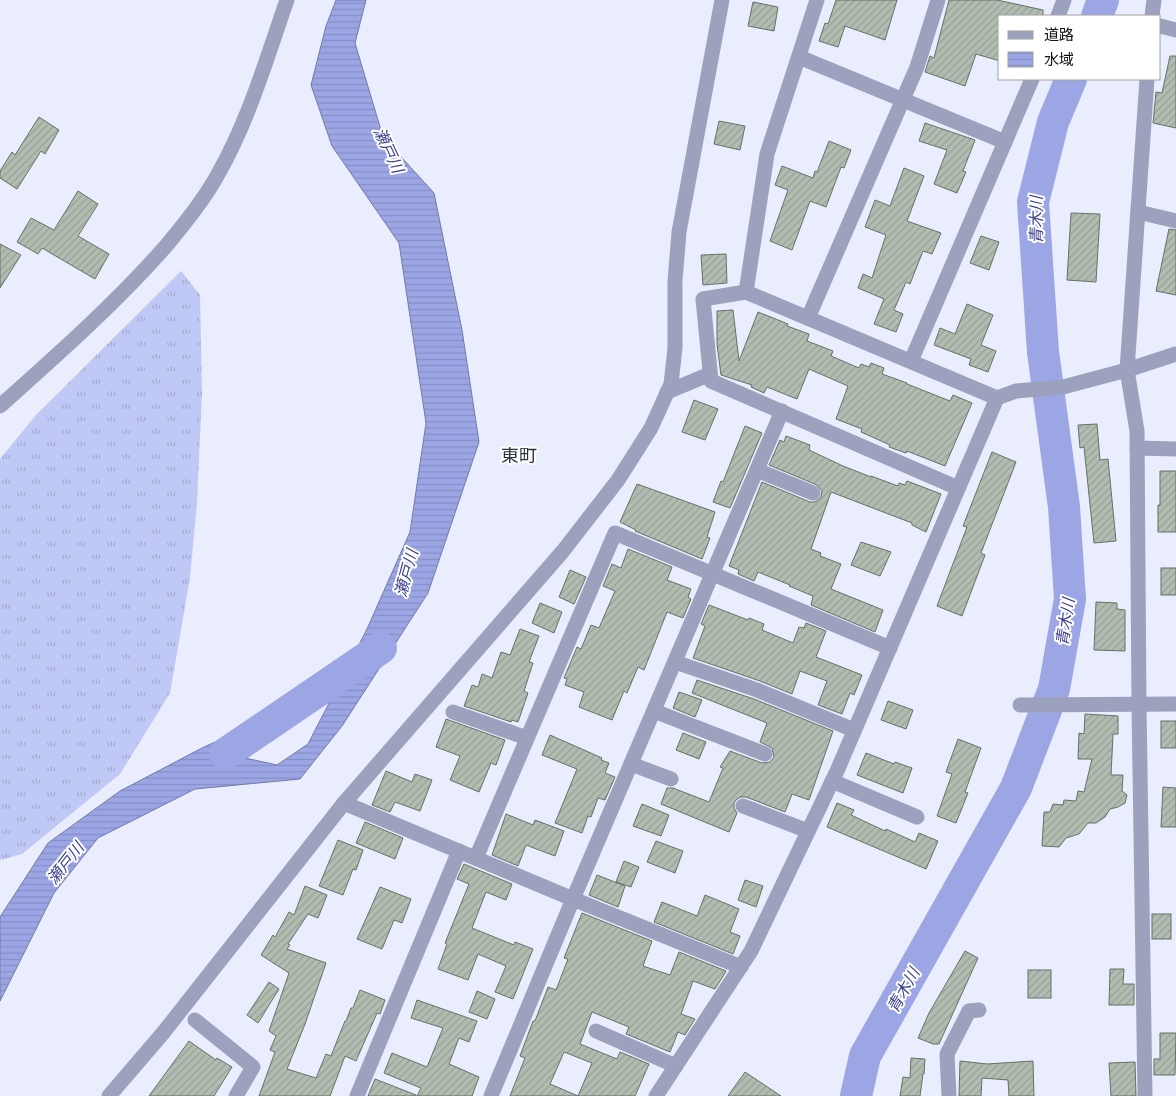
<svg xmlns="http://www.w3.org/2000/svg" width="1176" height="1096" viewBox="0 0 1176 1096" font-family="Montserrat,'Noto Sans JP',sans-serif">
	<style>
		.grass { fill: url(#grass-tufts) }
		.water { fill: url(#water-rules); stroke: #727aa7 }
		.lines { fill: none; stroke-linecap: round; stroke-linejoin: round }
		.river { stroke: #9ca6e5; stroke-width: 32 }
		.building { fill: url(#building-hatch); stroke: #657165 }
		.minor { stroke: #9ca2be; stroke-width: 15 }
		.labels { text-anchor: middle; stroke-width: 4; stroke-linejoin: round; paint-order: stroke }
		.water-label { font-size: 16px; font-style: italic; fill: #3d418d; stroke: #fff }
		.quarter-label { font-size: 18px; fill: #2e313e; stroke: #fff }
	</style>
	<defs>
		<pattern id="grass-tufts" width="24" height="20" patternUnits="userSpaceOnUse" patternTransform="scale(1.25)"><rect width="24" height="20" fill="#c0c8f6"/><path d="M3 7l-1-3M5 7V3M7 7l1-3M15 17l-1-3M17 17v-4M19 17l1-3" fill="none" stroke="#a4abd2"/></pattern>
		<pattern id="water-rules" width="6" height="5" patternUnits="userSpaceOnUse" patternTransform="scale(1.25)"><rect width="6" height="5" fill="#9ca6e5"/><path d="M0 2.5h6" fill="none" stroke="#858ec4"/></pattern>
		<pattern id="building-hatch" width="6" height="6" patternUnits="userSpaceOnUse" patternTransform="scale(1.25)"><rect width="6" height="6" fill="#b0bdb0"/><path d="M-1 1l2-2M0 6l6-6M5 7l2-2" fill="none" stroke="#96a197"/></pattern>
	</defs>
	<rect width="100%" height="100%" fill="#eaedfe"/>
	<!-- grass -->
	<polygon class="grass" points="181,271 200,295 202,392 197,503 190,578 170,693 120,774 22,854 0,860 0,459 36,415"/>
	<!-- water -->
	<polygon class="water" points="336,0 366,0 355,43 383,137 434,193 462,330 479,442 428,593 342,726 300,779 195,789 98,838 54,893 0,1001 0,917 48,843 120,791 202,748 278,713 236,756 277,765 308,744 367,629 410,532 426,423 399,243 332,146 311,85 326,26"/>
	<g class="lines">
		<!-- river -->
		<g class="river">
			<polyline points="1097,16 1103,0"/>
			<polyline points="225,754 381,648"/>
			<polyline points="856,1096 865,1056 1016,788 1054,689 1070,599 1064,507 1043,352 1033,202 1053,122 1071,79"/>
		</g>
	</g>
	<!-- building -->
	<g class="building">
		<polygon points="836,0 897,0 885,40 845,26 838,47 819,41 825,23 828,24"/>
		<polygon points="949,0 997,0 1043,10 1043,16 1000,16 1000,61 976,54 965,86 925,72 930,56 934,58"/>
		<polygon points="753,2 778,7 774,31 748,26"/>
		<polygon points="1170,56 1176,56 1176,128 1153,123 1156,92 1162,93"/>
		<polygon points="39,117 59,130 45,154 41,151 17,189 0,178 0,171 12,152 15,155"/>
		<polygon points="719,121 745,126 740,150 714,144"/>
		<polygon points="925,123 975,140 963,171 966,172 957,193 934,184 947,150 919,141"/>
		<polygon points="829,141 851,150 844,168 841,167 826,207 810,201 792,250 770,241 788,190 775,185 782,166 813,178 815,171 817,172"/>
		<polygon points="904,168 924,176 907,221 941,233 932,254 923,251 910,284 906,282 894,310 903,314 896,332 874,324 884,299 858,288 863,274 872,278 886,235 865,227 875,200 890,206"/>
		<polygon points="78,191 98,204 78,236 109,254 95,279 42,248 38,254 17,242 31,218 54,230"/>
		<polygon points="1071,213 1100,214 1096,282 1067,280"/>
		<polygon points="1169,229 1176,230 1176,295 1156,291"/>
		<polygon points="981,236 999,242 989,270 970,263"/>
		<polygon points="0,244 21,255 0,288"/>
		<polygon points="726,254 727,283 703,285 701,255"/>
		<polygon points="967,304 993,315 981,345 996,351 988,372 969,365 971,359 934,345 940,328 955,334"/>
		<polygon points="733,310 739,361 758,312 788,324 787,326 809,334 807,341 833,351 831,356 859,368 861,364 869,367 871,363 884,368 882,374 907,383 907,384 950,401 953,395 972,403 945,466 907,451 906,453 889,447 890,445 861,432 862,429 836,419 848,386 809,369 797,399 767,387 764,393 751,387 752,385 721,375 717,344 717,311"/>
		<polygon points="694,400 718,409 705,440 682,432"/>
		<polygon points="1097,424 1100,460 1108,459 1116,541 1094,543 1084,447 1080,448 1078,425"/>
		<polygon points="745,426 762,433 730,508 713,502 721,481 723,482"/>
		<polygon points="786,436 810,445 809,450 843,466 871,477 871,476 898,486 899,483 905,485 907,481 941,494 926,532 912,525 912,523 831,492 811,549 821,553 820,556 841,564 831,589 883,610 875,632 811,605 813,596 789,586 790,585 758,572 754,581 738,574 739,570 729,566 762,482 810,502 815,502 821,497 822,491 817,485 769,465 780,440 784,442"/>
		<polygon points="992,452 1016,462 981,553 985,555 962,616 937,606 967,527 963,526"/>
		<polygon points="1160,471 1176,471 1176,532 1158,532 1158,505 1160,505"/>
		<polygon points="637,484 715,512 707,537 710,538 702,559 635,531 636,530 620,522"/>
		<polygon points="861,542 891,552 880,576 851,565"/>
		<polygon points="628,549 672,567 667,580 691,589 688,597 691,599 683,618 667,612 644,670 638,667 627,693 624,691 612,720 579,707 584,692 565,685 567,679 564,678 577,647 581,649 591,625 599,628 615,591 603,586 612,564 621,568"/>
		<rect x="1161" y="568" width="15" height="27"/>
		<polygon points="570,570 586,577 574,604 559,597"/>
		<polygon points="1096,602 1117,603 1117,609 1125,610 1125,651 1094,650"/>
		<polygon points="540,603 562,612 554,633 532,623"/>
		<polygon points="709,605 748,620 749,618 764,624 762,630 793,643 799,627 804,628 806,623 826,631 816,657 862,675 854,695 850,693 842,714 818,705 827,681 800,671 792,694 760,681 693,658 705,626 701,624"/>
		<polygon points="520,629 539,636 529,662 533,663 524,691 528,693 518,722 512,720 511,722 464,706 472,685 478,687 482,674 492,678 501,652 510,655"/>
		<polygon points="697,680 754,699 833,731 809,800 792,794 785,812 746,797 741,797 737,799 734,803 734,808 737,813 729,832 661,804 667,788 673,788 709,802 723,768 720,767 730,751 762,763 770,762 774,757 772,748 760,742 767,723 692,693"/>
		<polygon points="679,692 702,700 695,717 673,708"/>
		<polygon points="888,701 913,710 906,729 881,720"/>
		<polygon points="1085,714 1118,716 1118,734 1113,734 1111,775 1123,775 1122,791 1127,795 1125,803 1118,807 1110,809 1105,817 1096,823 1088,823 1079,834 1066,838 1059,847 1042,846 1044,812 1050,812 1053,804 1063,805 1064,800 1076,801 1078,791 1084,792 1092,759 1078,759 1079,733 1084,734"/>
		<polygon points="446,719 505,740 496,765 491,763 479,792 450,780 460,756 436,747"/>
		<rect x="1161" y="721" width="15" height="27"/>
		<polygon points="683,733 706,742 699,759 676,750"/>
		<polygon points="550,735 602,758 601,760 609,763 605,773 615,777 605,800 598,798 591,817 588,816 582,833 555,823 577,769 542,755"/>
		<polygon points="958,739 981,748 965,792 968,793 956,823 937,816 952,774 946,772"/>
		<polygon points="866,753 894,764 895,762 912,768 903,793 857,775"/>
		<polygon points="386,771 412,782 415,774 432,780 420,811 395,802 390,812 372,805"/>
		<polygon points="1163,787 1176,788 1176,827 1161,827"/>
		<polygon points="837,803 854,810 851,815 885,831 886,829 915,842 919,833 938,841 926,869 827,827"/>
		<polygon points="642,804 669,815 661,836 633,826"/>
		<polygon points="506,814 533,825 535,820 564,831 555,856 526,845 518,866 492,855"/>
		<polygon points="365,822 403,838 395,859 356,843"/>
		<polygon points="338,840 363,850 356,870 353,869 343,895 319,886"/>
		<polygon points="656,841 683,851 675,873 647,862"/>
		<polygon points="624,861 639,867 631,887 616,882"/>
		<polygon points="464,864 512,884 506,900 486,892 472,928 514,945 515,942 533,949 513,999 495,992 506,966 478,954 468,980 438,969 447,944 445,943 469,884 457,879"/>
		<polygon points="597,875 625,886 618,907 589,895"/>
		<polygon points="745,880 763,886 756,907 738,900"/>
		<polygon points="305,886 327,895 318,918 308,914 288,944 290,945 287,949 326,963 305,1024 287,1069 316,1078 326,1054 331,1056 345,1021 346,1021 351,1008 353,1008 360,990 385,1000 380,1014 377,1013 356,1061 345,1056 330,1096 259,1096 275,1052 270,1050 276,1036 269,1031 289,973 261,955 273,935 275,937 289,912 294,915"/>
		<polygon points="380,887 411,899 402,923 394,920 382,949 357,939"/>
		<polygon points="705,895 739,909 730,932 740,936 733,954 654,922 662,902 697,916"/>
		<polygon points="582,913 652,941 643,966 670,975 679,952 726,971 725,973 715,989 693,981 681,1014 695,1019 685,1035 678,1032 670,1052 626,1034 629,1027 592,1012 580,1044 617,1059 620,1052 649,1064 635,1096 578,1096 592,1063 564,1052 550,1084 578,1096 510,1096 525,1058 520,1056 533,1021 535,1021 548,987 556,990 568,959 564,958"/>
		<rect x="1152" y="914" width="19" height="25"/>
		<polygon points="965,951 978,958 939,1044 933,1044 918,1038 929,1013"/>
		<polygon points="1110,969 1124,969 1123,984 1134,984 1134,1005 1109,1005"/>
		<rect x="1028" y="970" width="23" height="28"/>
		<polygon points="269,982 279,989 258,1023 247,1015"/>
		<polygon points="477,991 495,999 487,1019 469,1012"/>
		<polygon points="417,1000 477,1021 469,1042 459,1038 449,1064 479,1077 472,1096 417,1096 421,1088 384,1073 392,1053 427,1067 443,1028 411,1018"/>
		<polygon points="1160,1033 1176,1033 1175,1075 1154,1075 1154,1059 1160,1059"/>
		<polygon points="189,1041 216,1060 217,1058 232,1067 214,1096 149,1096"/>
		<polygon points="911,1058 925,1059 924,1074 923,1074 920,1096 900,1096 903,1077 910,1078"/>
		<polygon points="960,1061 987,1064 1033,1061 1034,1096 1009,1096 1008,1080 982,1078 981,1096 959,1096"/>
		<polygon points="1135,1062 1136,1096 1111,1096 1109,1063"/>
		<polygon points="745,1072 781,1096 728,1096"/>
		<polygon points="375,1079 416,1095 416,1096 368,1096"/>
	</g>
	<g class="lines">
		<!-- minor -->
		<g class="minor">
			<polyline points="1058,16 1064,0"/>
			<polyline points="1152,16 1154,0"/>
			<polyline points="1160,26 1176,30"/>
			<polyline points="799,57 1005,142"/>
			<polyline points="1138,212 1176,221"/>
			<polyline points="746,292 767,154 817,0"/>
			<polyline points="808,318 917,67 938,0"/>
			<polyline points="911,361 1032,79"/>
			<polyline points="667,392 710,374"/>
			<path d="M0 406C57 355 115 304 166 246 184 224 203 201 217 176 249 120 266 60 287 0"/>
			<polyline points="1137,448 1176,449"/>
			<polyline points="757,470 813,493"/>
			<polyline points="958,488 711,381 703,299 746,292 997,398 1016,391 1063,387 1127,370 1176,354"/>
			<polyline points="675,662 757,690 854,730"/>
			<polyline points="1020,705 1176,704"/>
			<polyline points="654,711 765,754"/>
			<polyline points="453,712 527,738"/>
			<polyline points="631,764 671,779"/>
			<polyline points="832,781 917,817"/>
			<polyline points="344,803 573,899 741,967"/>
			<polyline points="743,806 808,831"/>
			<polyline points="476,858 615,533 890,648"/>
			<polyline points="195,1020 253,1067 236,1096"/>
			<polyline points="596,1031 676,1066"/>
			<polyline points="109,1096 163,1033 344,803 563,551 618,480 651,428 671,384 675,348 675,281 679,232 722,0"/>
			<polyline points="357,1096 459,851"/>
			<polyline points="491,1096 573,899 782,411"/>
			<polyline points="656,1096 751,951 837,771 997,398"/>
			<polyline points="949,1096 947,1054 969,1011 979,1010"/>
			<polyline points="1145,1096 1139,705 1137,431 1127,370 1147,79"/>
		</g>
	</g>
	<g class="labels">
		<!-- water labels -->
		<g class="water-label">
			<text transform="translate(389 150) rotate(65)" y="6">瀬戸川</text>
			<text transform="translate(1036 220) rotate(-90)" y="6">青木川</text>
			<text transform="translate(406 573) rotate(-75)" y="6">瀬戸川</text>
			<text transform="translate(1065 622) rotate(-82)" y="6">青木川</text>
			<text transform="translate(65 863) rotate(-52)" y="6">瀬戸川</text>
			<text transform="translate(903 990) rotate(-61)" y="6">青木川</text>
		</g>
		<!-- quarter labels -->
		<g class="quarter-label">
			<text x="519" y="462">東町</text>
		</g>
	</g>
	<!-- legend -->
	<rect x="998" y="15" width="162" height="65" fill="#ffffff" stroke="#a0a0a2"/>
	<rect x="1008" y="31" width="25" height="8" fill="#9ca2be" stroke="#a0a0a2"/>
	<text x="1044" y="40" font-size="15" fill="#111217">道路</text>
	<rect x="1008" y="52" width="25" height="15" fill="url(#water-rules)" stroke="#a0a0a2"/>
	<text x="1044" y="65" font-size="15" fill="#111217">水域</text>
</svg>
